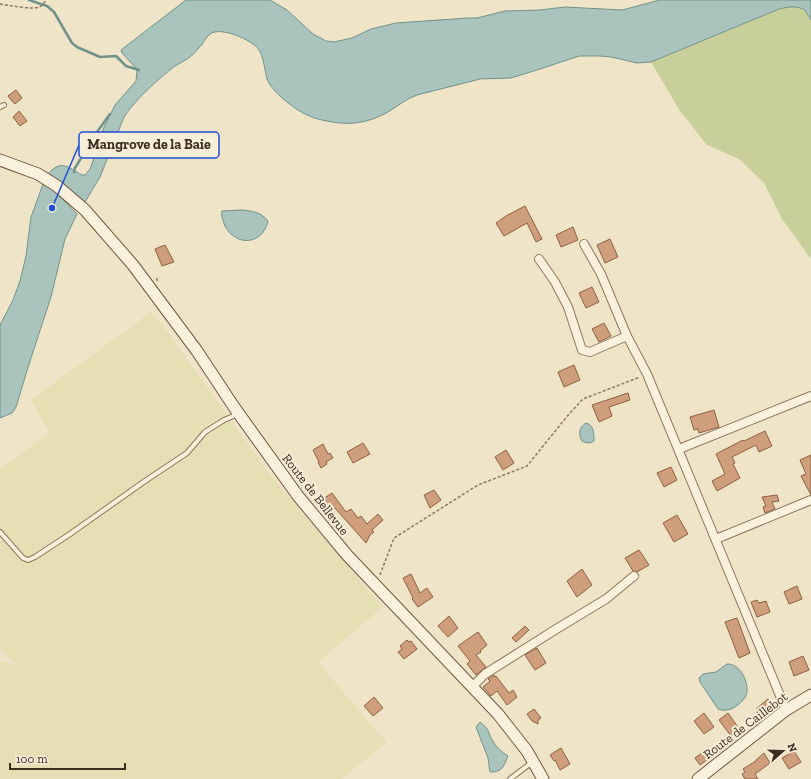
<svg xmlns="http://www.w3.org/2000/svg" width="811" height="779" viewBox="0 0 811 779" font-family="'Zilla Slab',serif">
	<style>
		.farmland { fill: #e6deb5 }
		.green { fill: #c9cf9b }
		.water { fill: #a9c4bc; stroke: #6f938a }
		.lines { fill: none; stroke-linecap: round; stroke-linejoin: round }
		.stream { stroke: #6f938a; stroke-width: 2.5 }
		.building { fill: #cf9f7d; stroke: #8d5f41 }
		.lane-casing { stroke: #8d765c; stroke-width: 6 }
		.street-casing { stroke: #8d765c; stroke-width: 10 }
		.secondary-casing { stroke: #6f573f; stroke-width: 13 }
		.path { stroke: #8d765c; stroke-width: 1.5; stroke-dasharray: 3 2; stroke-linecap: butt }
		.lane { stroke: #faf1dc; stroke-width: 4 }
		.street { stroke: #faf1dc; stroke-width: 8 }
		.secondary { stroke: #faf1dc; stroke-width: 11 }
		.labels { text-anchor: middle; stroke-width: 4; stroke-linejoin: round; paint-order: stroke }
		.street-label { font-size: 13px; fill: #3d2e20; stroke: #f7eed8 }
		.leader { fill: none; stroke: #1d4ed8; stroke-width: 1.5 }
		.callout-dot { fill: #1d4ed8; stroke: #f7eed8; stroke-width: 1.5 }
		.callout { fill: #f7eed8; stroke: #1d4ed8; stroke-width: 1.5 }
		.callout-label { font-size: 14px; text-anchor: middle; font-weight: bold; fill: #3d2e20 }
	</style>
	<rect width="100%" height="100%" fill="#f0e4c8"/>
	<!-- farmland -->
	<polygon class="farmland" points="151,312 167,331 271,476 383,607 318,662 377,732 387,742 341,779 0,779 0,661 16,665 0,649 0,468 50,433 31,400"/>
	<!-- green -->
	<polygon class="green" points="792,6 798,7 805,10 811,20 811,259 782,219 764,183 739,159 707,145 680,111 651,62 779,9"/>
	<!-- water -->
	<g class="water">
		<path d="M186 0H270L287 10 313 34 326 41 334 42 352 38 371 29 396 23 468 18H477L505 11 540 10 565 7 622 10 660 0H811V20L805 10C795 5 789 7 779 9L651 62 637 63 611 57 600 56H579L537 70 511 78 480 79 417 95C406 99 398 106 388 112 369 123 349 126 327 121 321 120 313 118 307 115 294 109 272 92 267 79 265 71 263 55 259 50 253 40 220 26 210 34 207 36 205 40 203 43 199 48 195 53 190 57 186 60 180 63 175 66 158 79 135 100 124 117L100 177 85 202 63 184 56 192 77 214 65 239 51 297 30 361 16 407 12 413 0 418V325L13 300 20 281 26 256 31 217 42 187 43 184 52 188 48 174C61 159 68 167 82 175H85L90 169 93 161 104 127 115 105 136 81 137 71 135 67 122 53 121 50Z"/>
		<path d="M242 210C252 211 261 212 268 221 263 245 236 247 225 226 223 220 221 217 222 211Z"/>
		<path d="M586 423C594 425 594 434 594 441 590 444 586 443 582 441 578 434 579 427 586 423Z"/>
		<path d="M727 664C739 663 748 680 747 691 747 695 745 697 743 700 737 707 728 713 718 709L700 682 699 678 703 674 716 672Z"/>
		<path d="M480 722C490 730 487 730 492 740 496 747 502 752 508 756 503 767 503 772 490 772L488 758 476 727Z"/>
	</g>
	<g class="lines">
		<!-- stream -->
		<g class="stream">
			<polyline points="29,0 47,6 54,12 72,43 77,47 100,57 116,56 126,66 139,70"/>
			<polyline points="74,172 75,168 97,132 110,114"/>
		</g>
	</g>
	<!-- building -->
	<g class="building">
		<polygon points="16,90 22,98 15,104 12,101 8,96"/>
		<polygon points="19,111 27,121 20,126 13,117"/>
		<polygon points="525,206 542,239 536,242 527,223 504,236 496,223 506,216"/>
		<polygon points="573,227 578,240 561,247 556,235"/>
		<polygon points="610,239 618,257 605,263 597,245"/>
		<polygon points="165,245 174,262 162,266 155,249"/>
		<polygon points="592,287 599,302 586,308 579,293"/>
		<polygon points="604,323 611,336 599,342 592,329"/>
		<polygon points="574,365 580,380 564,387 558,372"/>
		<polygon points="628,393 630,400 609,407 612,416 599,422 592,405"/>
		<polygon points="714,410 719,427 699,433 698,429 694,430 690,417"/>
		<polygon points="765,431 772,446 759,452 756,445 732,457 735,463 733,464 740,478 717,491 712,481 725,474 716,454 743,440 744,441"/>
		<polygon points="363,443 370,454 353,463 347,452"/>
		<polygon points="323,444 328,454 330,453 333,458 326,462 327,464 321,468 318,462 319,462 313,450"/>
		<polygon points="506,450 514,463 503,470 495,457"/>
		<polygon points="811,455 811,495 801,476 806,474 800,460"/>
		<polygon points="671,467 677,480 664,487 657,473"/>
		<polygon points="434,490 441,500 430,508 424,495"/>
		<polygon points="332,493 346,512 351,509 358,518 361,516 367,524 378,514 383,520 372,530 374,532 370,535 366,543 335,508 330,512 320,501"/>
		<polygon points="777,495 779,501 772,502 775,509 765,513 763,507 766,506 762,497"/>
		<polygon points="677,515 688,534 674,542 663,523"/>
		<polygon points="639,550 649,565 637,572 633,571 625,558"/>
		<polygon points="582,569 592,585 577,597 567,581"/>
		<polygon points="411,574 420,593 427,588 433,597 418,607 412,599 413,598 403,578"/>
		<polygon points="797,586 802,599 789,604 784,592"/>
		<polygon points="757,600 759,603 766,601 770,612 757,617 751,602"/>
		<polygon points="449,616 458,628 448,637 438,626"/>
		<polygon points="737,618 750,653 739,658 725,622"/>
		<polygon points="525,626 529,630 516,642 512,638"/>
		<polygon points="478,632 487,645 480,651 481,652 476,655 486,667 476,675 467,664 470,661 458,646"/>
		<polygon points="407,640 409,642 411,641 417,649 404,659 398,652 402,649 400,646"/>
		<polygon points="537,648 546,663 535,670 525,655"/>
		<polygon points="803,656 809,670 794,676 789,662"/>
		<polygon points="494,675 495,677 496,676 509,693 513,690 517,697 507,705 497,691 491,696 483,687 490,681 488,679"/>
		<polygon points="374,697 383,708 373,716 364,706"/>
		<polygon points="768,699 776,709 764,718 756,709"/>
		<polygon points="534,709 541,718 538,720 538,724 532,721 527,714"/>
		<polygon points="704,713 714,727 704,734 694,721"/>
		<polygon points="728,713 740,730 731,736 719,720"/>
		<polygon points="561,748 570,764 560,770 555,760 554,761 550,755"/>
		<polygon points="706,750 711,757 700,765 695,758"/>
		<polygon points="794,751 801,762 789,769 782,758"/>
		<polygon points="764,753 770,763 755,774 758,779 745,779 742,774 745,772 743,769 756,761 756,760"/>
	</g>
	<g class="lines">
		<!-- lane casing -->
		<g class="lane-casing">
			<g id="lane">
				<polyline points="0,107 4,105"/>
				<polyline points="0,532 23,558 28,560 35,557 70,534 145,481 187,453 205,432 213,427 224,420 238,414"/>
				<polyline points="510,779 531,763"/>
			</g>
		</g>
		<!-- street casing -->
		<g class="street-casing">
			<g id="street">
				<polyline points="584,244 601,274 627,336 647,374 786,710"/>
				<polyline points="539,259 555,282 568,307 582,350 590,352 627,336"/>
				<polyline points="679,449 811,396"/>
				<polyline points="716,539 811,500"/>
				<polyline points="472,687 485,674 558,628 606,599 634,576"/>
			</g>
		</g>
		<!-- secondary casing -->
		<g class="secondary-casing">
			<g id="secondary">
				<polyline points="0,160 38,174 57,186 85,210 133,265 197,351 234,407 298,496 347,555 498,714 527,751 543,779"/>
				<polyline points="698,779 786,710 811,695"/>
			</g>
		</g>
		<!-- path -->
		<g class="path">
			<path d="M0 4C8 5 33 10 39 7 42 6 44 3 46 0"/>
			<polyline points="157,281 157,277"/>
			<polyline points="380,575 394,538 478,485 509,473 527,466 569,414 583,399 640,377"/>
		</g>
		<!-- lane -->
		<use href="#lane" class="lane"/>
		<!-- street -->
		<use href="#street" class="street"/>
		<!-- secondary -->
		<use href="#secondary" class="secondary"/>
	</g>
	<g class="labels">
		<!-- street labels -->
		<g class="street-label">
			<text transform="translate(316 494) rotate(52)" y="5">Route de Bellevue</text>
			<text transform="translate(745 725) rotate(-37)" y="5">Route de Caillebot</text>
		</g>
	</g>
	<!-- callouts -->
	<path class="leader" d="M52 208L79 145"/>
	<circle class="callout-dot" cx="52" cy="208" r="4"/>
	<rect class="callout" x="79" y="132" width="140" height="26" rx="4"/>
	<g class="callout-label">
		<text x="149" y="149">Mangrove de la Baie</text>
	</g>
	<!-- north arrow -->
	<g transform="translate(783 751) rotate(70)" stroke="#f7eed8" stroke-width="3" paint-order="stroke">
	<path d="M0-3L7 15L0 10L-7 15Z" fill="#3d2e20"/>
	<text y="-6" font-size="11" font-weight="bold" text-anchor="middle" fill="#3d2e20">N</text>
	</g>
	<!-- scale -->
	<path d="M10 763v6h115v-6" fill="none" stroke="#3d2e20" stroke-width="2"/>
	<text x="16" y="763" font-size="12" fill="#3d2e20" stroke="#f7eed8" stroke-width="3" paint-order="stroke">100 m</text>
</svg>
